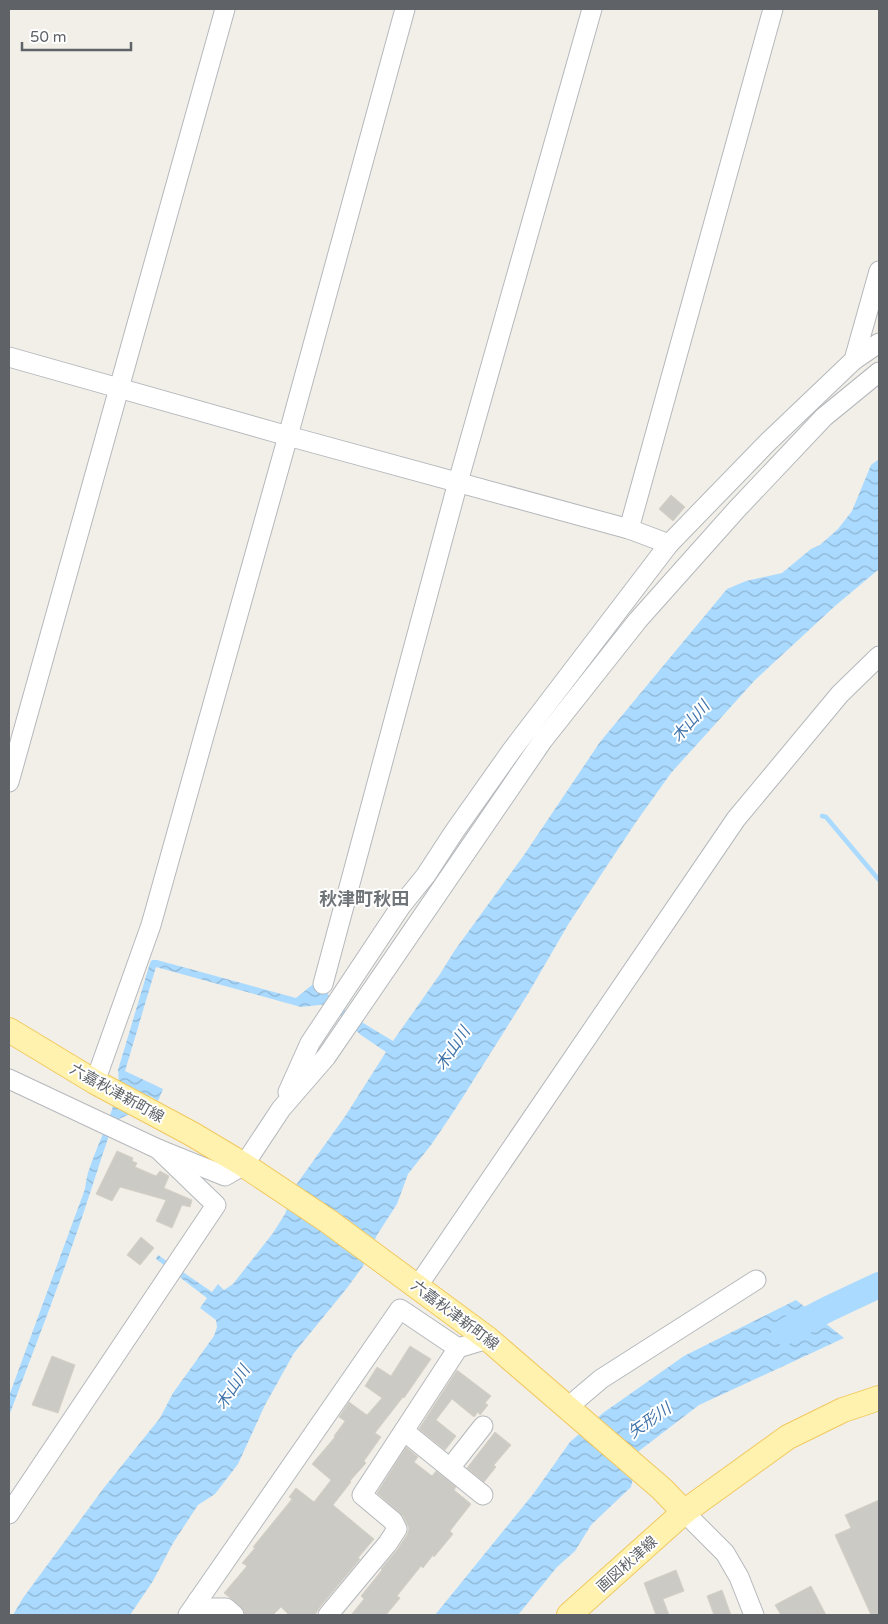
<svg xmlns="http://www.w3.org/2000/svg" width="888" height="1624" viewBox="0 0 888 1624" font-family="'Varela Round','Noto Sans JP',sans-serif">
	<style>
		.water { fill: url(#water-waves) }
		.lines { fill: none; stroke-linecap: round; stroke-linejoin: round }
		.stream { stroke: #aadaff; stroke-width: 4.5 }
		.river { stroke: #aadaff; stroke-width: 26 }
		.building { fill: #cccac5; stroke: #d6d1c6 }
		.minor-casing { stroke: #b5b8bc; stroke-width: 21 }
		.major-casing { stroke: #f2c960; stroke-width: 26 }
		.minor { stroke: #fff; stroke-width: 19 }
		.major { stroke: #fff2af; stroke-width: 24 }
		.labels { text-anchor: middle; stroke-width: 4; stroke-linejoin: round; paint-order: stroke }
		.street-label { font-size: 15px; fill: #5f6368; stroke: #fff }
		.water-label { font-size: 16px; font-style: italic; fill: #4174aa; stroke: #fff }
		.quarter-label { font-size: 18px; font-weight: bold; fill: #70757a; stroke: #fff }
	</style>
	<defs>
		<pattern id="water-waves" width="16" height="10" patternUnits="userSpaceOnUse" patternTransform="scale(1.25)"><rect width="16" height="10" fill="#aadaff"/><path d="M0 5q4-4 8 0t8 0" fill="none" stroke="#8eb4d2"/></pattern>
	</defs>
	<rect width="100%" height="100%" fill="#f1efe8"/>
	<!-- water -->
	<g class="water">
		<path d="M879 459V569L835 606 755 680 671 773 636 822 569 923 529 992 454 1111 431 1145 408 1174 397 1204 377 1235 363 1266 347 1288 294 1353 265 1405 238 1464 215 1494 198 1505 173 1543 153 1581 130 1615H13L23 1598 103 1489 160 1418 173 1393 214 1336 217 1327 216 1320 200 1308 207 1298 156 1259 158 1255 212 1292 218 1284 224 1290 233 1284 273 1233 285 1214 296 1185 346 1115 386 1052 361 1035 328 1004 301 1007 156 967 125 1071 163 1089 158 1101 150 1096 128 1115 114 1121C98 1166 85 1211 69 1255 50 1309 29 1362 9 1416V1396L85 1189C86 1182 87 1174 90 1167 98 1143 123 1094 118 1070L150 963 152 960H157L296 998 317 981C326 985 326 995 334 1001 352 1017 373 1029 393 1041L440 974 455 950 524 855 600 742 727 589 746 581 782 573 811 549 820 545 838 529 852 511 871 465Z"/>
		<polygon points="796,1300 844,1338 699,1405 639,1451 631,1487 591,1525 575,1551 557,1567 518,1615 435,1615 534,1493 570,1442 603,1413 684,1356"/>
	</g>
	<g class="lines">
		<!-- stream -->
		<polyline class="stream" points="822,816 826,817 879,880"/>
		<!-- river -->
		<polyline class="river" points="784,1332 828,1309 879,1285"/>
	</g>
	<!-- building -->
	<g class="building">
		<polygon points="671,495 685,507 673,521 659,509"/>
		<polygon points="117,1151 133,1158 132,1161 137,1163 135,1167 156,1176 160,1171 169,1176 164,1188 192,1200 190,1207 182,1205 172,1228 156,1221 166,1200 120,1187 112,1201 96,1194"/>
		<polygon points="141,1237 154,1248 140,1265 127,1255"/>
		<polygon points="410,1346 431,1359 404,1398 403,1397 375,1433 381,1437 364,1461 366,1463 350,1481 351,1482 333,1505 374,1539 358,1558 360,1559 319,1608 315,1615 289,1615 281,1607 273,1615 245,1615 241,1607 224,1593 247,1566 242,1563 255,1548 253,1547 292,1499 289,1497 296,1488 314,1502 331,1480 312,1464 335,1437 334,1436 345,1421 339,1417 349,1402 367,1415 382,1398 365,1386 377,1367 391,1376"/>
		<polygon points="52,1356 75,1365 58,1413 32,1405"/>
		<polygon points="457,1370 491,1396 485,1403 488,1405 480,1415 478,1412 474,1417 452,1399 436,1420 456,1436 445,1450 419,1429"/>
		<polygon points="495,1432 511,1445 494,1465 496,1467 484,1482 467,1468"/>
		<polygon points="406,1447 418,1457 414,1462 432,1476 436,1471 456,1487 454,1490 471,1504 450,1531 453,1534 434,1557 433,1555 423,1568 421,1566 397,1596 400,1598 386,1615 351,1615 364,1599 361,1596 382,1570 381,1569 397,1550 407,1535 409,1528 403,1516 377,1493"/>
		<polygon points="879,1500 879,1615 871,1615 835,1535 851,1528 845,1515"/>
		<polygon points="676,1570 684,1591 663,1599 669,1615 656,1615 644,1583"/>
		<polygon points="811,1586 826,1615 781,1615 775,1605"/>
		<polygon points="722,1590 731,1615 714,1615 707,1596"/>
	</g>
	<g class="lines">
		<!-- minor casing -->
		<g class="minor-casing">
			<g id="minor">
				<polyline points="9,357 288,436 629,529 669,544"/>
				<polyline points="854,360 879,271"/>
				<polyline points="629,529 773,9"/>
				<polyline points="9,782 225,9"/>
				<polyline points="323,984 458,482 592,9"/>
				<polyline points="9,1079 158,1149 216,1205 9,1514"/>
				<polyline points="95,1082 151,925 288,436 405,9"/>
				<polyline points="288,1092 310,1043 401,906 426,875 454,832 512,750 669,544 767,443 854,360 879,343"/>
				<polyline points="158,1149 225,1176 244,1165 281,1109 326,1057 543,740 638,620 737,509 824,417 879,372"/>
				<polyline points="417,1287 736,819 840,694 879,656"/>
				<polyline points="568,1407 601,1379 756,1280"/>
				<polyline points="404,1431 483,1495"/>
				<polyline points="450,1468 483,1426"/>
				<polyline points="684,1512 725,1553 739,1577 754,1615"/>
				<polyline points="198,1600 208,1608 226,1608 234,1615"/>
				<polyline points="188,1615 400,1309 458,1348"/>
				<polyline points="328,1615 388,1543 397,1529 393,1521 362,1495 458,1348 488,1339"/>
			</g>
		</g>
		<!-- major casing -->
		<g class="major-casing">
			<g id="major">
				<polyline points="9,1030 95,1082 192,1134 244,1165 328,1221 488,1339 662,1489 684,1512 788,1437 843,1410 879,1398"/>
				<polyline points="569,1615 684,1512"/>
			</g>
		</g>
		<!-- minor -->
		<use href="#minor" class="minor"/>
		<!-- major -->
		<use href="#major" class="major"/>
	</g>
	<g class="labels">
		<!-- street labels -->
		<g class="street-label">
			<text transform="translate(117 1093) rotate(29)" y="5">六嘉秋津新町線</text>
			<text transform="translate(455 1315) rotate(37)" y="5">六嘉秋津新町線</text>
			<text transform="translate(627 1564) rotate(-42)" y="5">画図秋津線</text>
		</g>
		<!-- water labels -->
		<g class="water-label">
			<text transform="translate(690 721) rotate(-49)" y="6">木山川</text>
			<text transform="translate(452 1048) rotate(-56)" y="6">木山川</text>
			<text transform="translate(232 1387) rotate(-57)" y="6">木山川</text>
			<text transform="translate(649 1420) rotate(-35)" y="6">矢形川</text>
		</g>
		<!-- quarter labels -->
		<g class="quarter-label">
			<text x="364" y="905">秋津町秋田</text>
		</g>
	</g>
	<!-- border -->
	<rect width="888" height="1624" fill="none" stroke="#5f6368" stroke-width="20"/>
	<!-- scale -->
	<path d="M22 42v8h109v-8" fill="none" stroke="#5f6368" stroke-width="2.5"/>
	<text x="30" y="42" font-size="15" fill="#5f6368" stroke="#ffffff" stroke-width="4" paint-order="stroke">50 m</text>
</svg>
